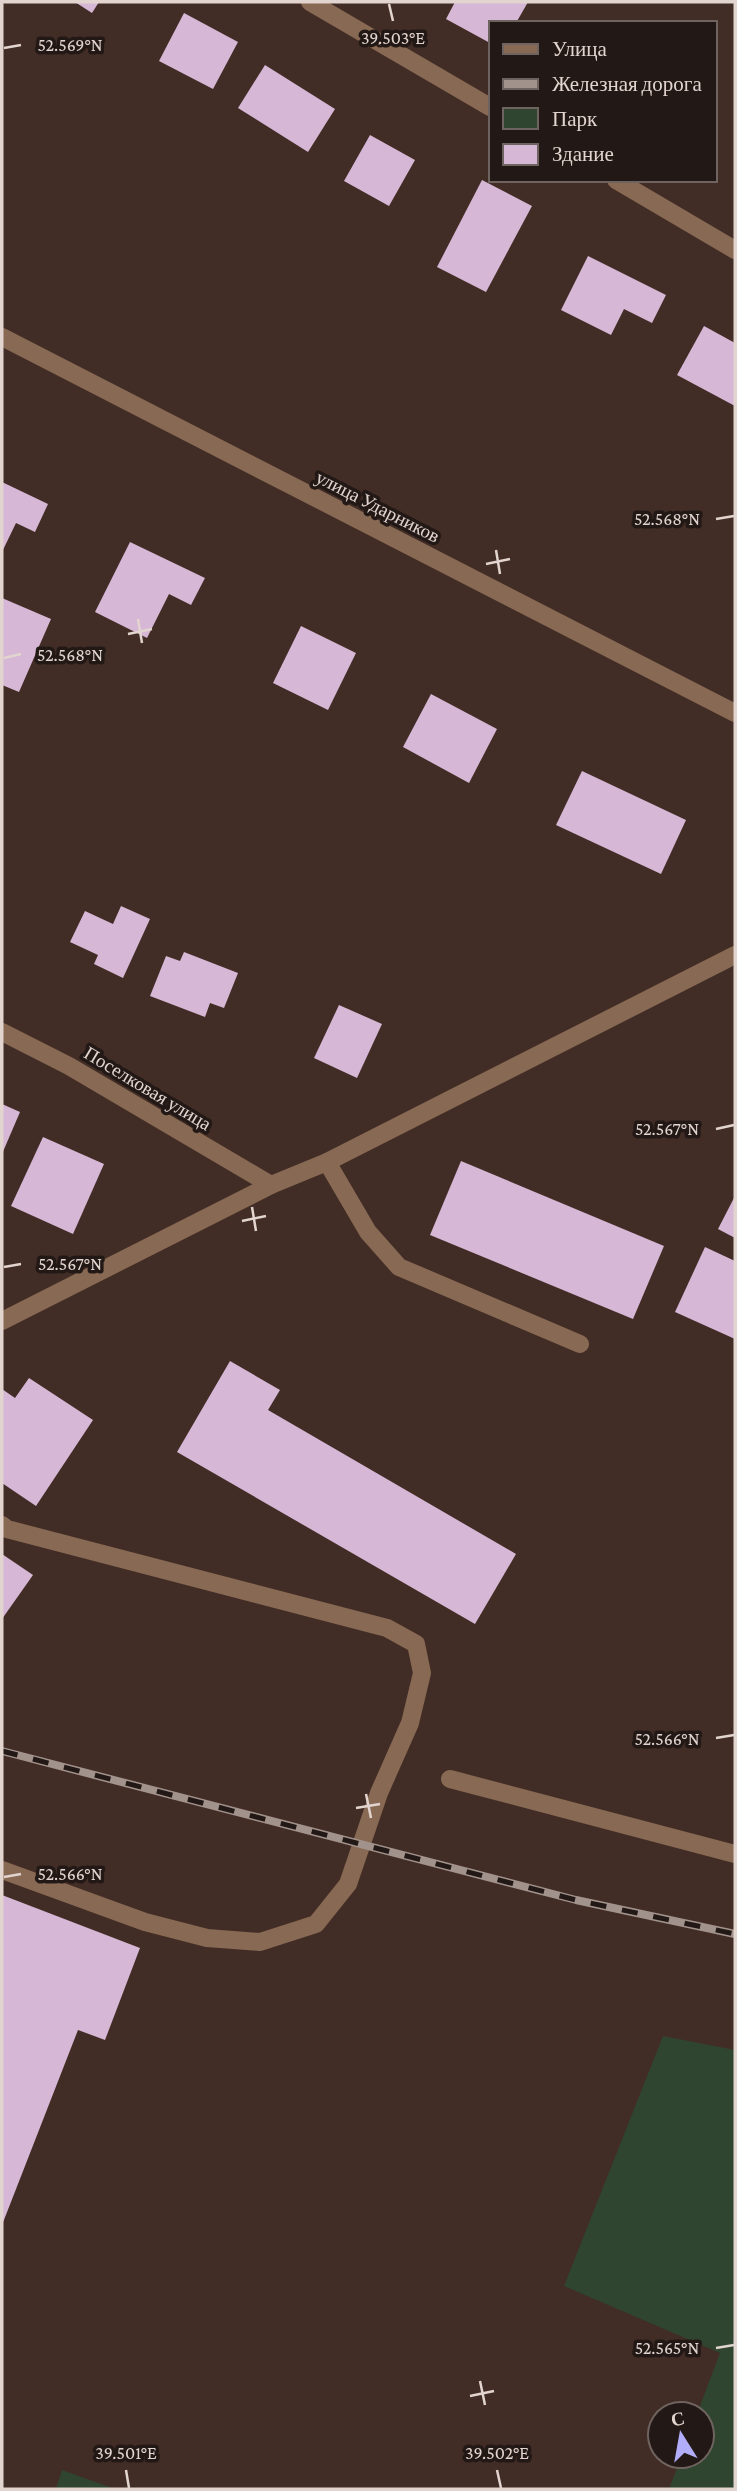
<svg xmlns="http://www.w3.org/2000/svg" width="737" height="2491" viewBox="0 0 737 2491" font-family="'Crimson Pro',serif">
	<style>
		.green { fill: #2f4530 }
		.building { fill: #d6b7d5 }
		.lines { fill: none; stroke-linecap: round; stroke-linejoin: round }
		.minor { stroke: #886953; stroke-width: 18 }
		.rail-casing { stroke: #a2928c; stroke-width: 8 }
		.rail { stroke: #221815; stroke-width: 5; stroke-dasharray: 16; stroke-linecap: butt }
		.ticks { fill: none; stroke: #e2d4cf; stroke-width: 2.5 }
		.labels { text-anchor: middle; stroke-width: 7; stroke-linejoin: round; paint-order: stroke }
		.street-label { font-size: 19px; fill: #e2d4cf; stroke: #221815 }
		.ticks-label { font-size: 18px; text-anchor: middle; fill: #e2d4cf; stroke: #221815; stroke-width: 7; stroke-linejoin: round; paint-order: stroke }
	</style>
	<rect width="100%" height="100%" fill="#422d26"/>
	<!-- green -->
	<g class="green">
		<polygon points="663,2036 735,2050 735,2489 669,2489 682,2456 702,2456 702,2414 697,2414 720,2353 564,2286"/>
		<polygon points="62,2470 115,2489 56,2489"/>
	</g>
	<!-- building -->
	<g class="building">
		<polygon points="75,2 99,2 92,13"/>
		<polygon points="455,2 528,2 516,23 490,23 490,43 446,19"/>
		<polygon points="184,13 238,42 213,89 159,61"/>
		<polygon points="265,65 335,109 308,152 238,108"/>
		<polygon points="370,135 415,160 389,206 344,181"/>
		<polygon points="482,180 532,206 486,292 437,267"/>
		<polygon points="588,256 666,295 652,323 624,309 611,335 561,310"/>
		<polygon points="704,326 735,343 735,406 677,375"/>
		<polygon points="2,482 48,504 35,532 16,523 2,552"/>
		<polygon points="130,542 205,578 191,605 169,594 147,638 95,612"/>
		<polygon points="2,598 51,619 19,692 2,685"/>
		<polygon points="301,626 356,653 328,710 273,683"/>
		<polygon points="431,694 497,729 469,783 403,747"/>
		<polygon points="582,771 686,820 661,874 556,825"/>
		<polygon points="121,906 150,919 123,978 94,964 98,955 70,942 85,911 113,924"/>
		<polygon points="184,952 238,973 224,1008 210,1003 205,1017 150,996 166,956 180,961"/>
		<polygon points="339,1005 382,1024 357,1078 314,1058"/>
		<polygon points="2,1104 20,1112 2,1154"/>
		<polygon points="43,1137 104,1164 73,1234 11,1206"/>
		<polygon points="461,1161 664,1246 633,1319 430,1235"/>
		<polygon points="735,1196 735,1238 718,1229"/>
		<polygon points="705,1247 735,1261 735,1339 675,1312"/>
		<polygon points="230,1361 280,1390 268,1410 516,1554 475,1624 177,1452"/>
		<polygon points="29,1378 93,1420 36,1506 2,1483 2,1389 15,1398"/>
		<polygon points="2,1554 33,1575 2,1619"/>
		<polygon points="2,1895 140,1948 105,2040 78,2030 2,2225"/>
	</g>
	<g class="lines">
		<!-- minor -->
		<g class="minor">
			<polyline points="310,2 490,107"/>
			<polyline points="616,180 735,250"/>
			<polyline points="2,337 735,713"/>
			<polyline points="2,1032 69,1066 271,1185"/>
			<polyline points="327,1162 368,1232 399,1267 580,1344"/>
			<polyline points="2,1321 271,1185 327,1162 735,955"/>
			<polyline points="2,1525 7,1529 387,1628 416,1644 422,1673 410,1723 379,1793 348,1884 316,1924 260,1942 207,1938 145,1922 2,1870"/>
			<polyline points="450,1779 735,1854"/>
		</g>
		<!-- rail casing -->
		<g class="rail-casing">
			<polyline id="rail" points="2,1751 576,1900 735,1934"/>
		</g>
		<!-- rail -->
		<use href="#rail" class="rail"/>
	</g>
	<!-- ticks -->
	<path class="ticks" d="M389 4 393 21M4 48 21 45M716 519 734 516M496 550 500 574M486 564 510 559M138 619 142 643M128 634 152 629M4 658 21 654M716 1129 734 1125M252 1207 256 1231M242 1221 266 1216M4 1267 21 1264M716 1738 734 1735M366 1794 371 1818M356 1808 380 1804M4 1877 21 1874M716 2348 734 2345M480 2381 485 2405M470 2396 494 2391M126 2470 129 2488M497 2470 501 2488"/>
	<g class="labels">
		<!-- street labels -->
		<g class="street-label">
			<text transform="translate(378 506) rotate(27)" y="7">улица Ударников</text>
			<text transform="translate(148 1088) rotate(31)" y="7">Поселковая улица</text>
		</g>
	</g>
	<g class="ticks-label">
		<text x="393" y="44">39.503°E</text>
		<text x="70" y="51">52.569°N</text>
		<text x="667" y="525">52.568°N</text>
		<text x="70" y="661">52.568°N</text>
		<text x="667" y="1135">52.567°N</text>
		<text x="70" y="1270">52.567°N</text>
		<text x="667" y="1745">52.566°N</text>
		<text x="70" y="1880">52.566°N</text>
		<text x="667" y="2354">52.565°N</text>
		<text x="126" y="2459">39.501°E</text>
		<text x="497" y="2459">39.502°E</text>
	</g>
	<!-- border -->
	<rect width="737" height="2491" fill="none" stroke="#e2d4cf" stroke-width="7"/>
	<!-- legend -->
	<rect x="489" y="21" width="228" height="161" fill="#221815" stroke="#6f635f" stroke-width="2"/>
	<rect x="503" y="44" width="35" height="10" fill="#886953" stroke="#6f635f" stroke-width="2"/>
	<text x="552" y="56" font-size="21" fill="#e2d4cf">Улица</text>
	<rect x="503" y="79" width="35" height="10" fill="#a2928c" stroke="#6f635f" stroke-width="2"/>
	<text x="552" y="91" font-size="21" fill="#e2d4cf">Железная дорога</text>
	<rect x="503" y="108" width="35" height="21" fill="#2f4530" stroke="#6f635f" stroke-width="2"/>
	<text x="552" y="126" font-size="21" fill="#e2d4cf">Парк</text>
	<rect x="503" y="144" width="35" height="21" fill="#d6b7d5" stroke="#6f635f" stroke-width="2"/>
	<text x="552" y="161" font-size="21" fill="#e2d4cf">Здание</text>
	<!-- north arrow -->
	<g transform="translate(681 2435) rotate(349)"><circle r="33" fill="#221815" stroke="#6f635f" stroke-width="2"/>
	<path d="M0-5L12 26L0 18L-12 26Z" fill="#b1adfa"/>
	<text y="-10" font-size="19" font-weight="bold" text-anchor="middle" fill="#e2d4cf">С</text>
	</g>
</svg>
